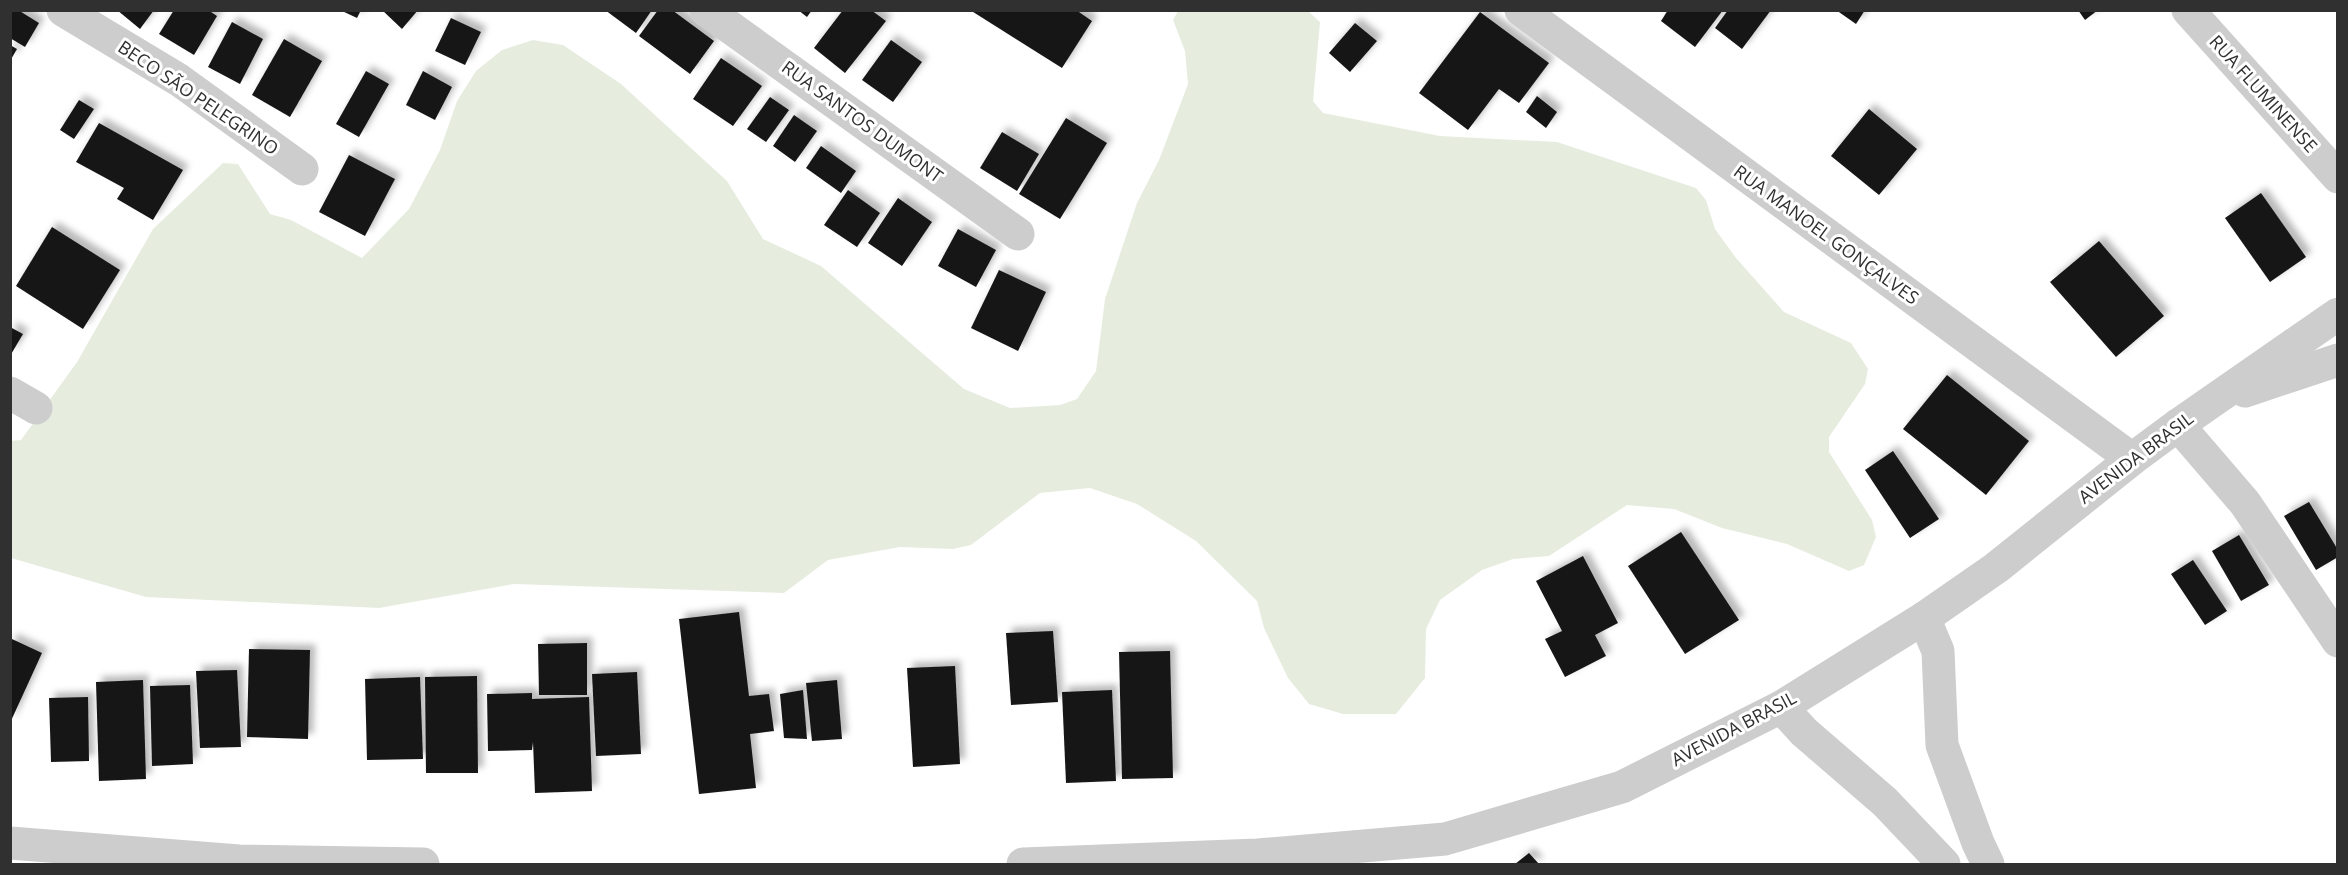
<svg xmlns="http://www.w3.org/2000/svg" width="2348" height="875" viewBox="0 0 2348 875" font-family="'Open Sans',sans-serif">
	<style>
		.green { fill: #e6eddf }
		.building { fill: #171717; filter: url(#shadow) }
		.lines { fill: none; stroke-linecap: round; stroke-linejoin: round }
		.minor { stroke: #cdcdcd; stroke-width: 33 }
		.labels { text-anchor: middle; stroke-width: 6; stroke-linejoin: round; paint-order: stroke }
		.street-label { font-size: 18px; fill: #303030; stroke: #fff }
	</style>
	<defs>
		<filter id="shadow"><feDropShadow dx="5.5" dy="-5.5" stdDeviation="3" flood-color="#0004"/></filter>
	</defs>
	<rect width="100%" height="100%" fill="#fff"/>
	<!-- green -->
	<polygon class="green" points="1178,11 1308,11 1320,22 1313,101 1323,113 1440,136 1557,142 1696,188 1706,200 1715,229 1736,258 1784,312 1851,343 1868,369 1865,384 1829,437 1829,452 1872,520 1876,537 1864,565 1849,571 1787,544 1722,528 1674,509 1627,505 1549,556 1513,559 1482,570 1440,600 1426,629 1425,678 1396,714 1343,714 1309,704 1288,678 1264,628 1257,601 1196,541 1137,504 1090,488 1040,493 971,545 953,549 900,547 828,560 784,593 514,584 379,608 146,597 11,558 10,441 21,440 77,362 153,229 223,163 238,164 270,214 291,220 362,258 409,209 440,150 457,101 476,71 502,50 533,40 563,45 621,84 727,181 763,239 821,266 964,389 1010,408 1060,405 1077,399 1096,371 1105,299 1137,203 1159,160 1188,84 1185,51 1173,20"/>
	<!-- building -->
	<g class="building">
		<polygon points="10,10 18,10 39,23 25,47 10,38"/>
		<polygon points="117,10 154,10 140,29"/>
		<polygon points="174,10 208,10 217,16 194,55 159,34"/>
		<polygon points="340,10 361,10 357,18"/>
		<polygon points="382,10 418,10 402,29"/>
		<polygon points="605,10 652,10 636,33"/>
		<polygon points="658,10 672,10 714,41 690,74 639,36"/>
		<polygon points="798,10 812,10 807,17"/>
		<polygon points="843,10 871,10 886,21 845,73 814,48"/>
		<polygon points="970,10 1076,10 1092,21 1062,68"/>
		<polygon points="1668,10 1723,10 1695,47 1661,21"/>
		<polygon points="1728,10 1771,10 1742,49 1715,28"/>
		<polygon points="1836,10 1865,10 1856,24"/>
		<polygon points="2078,10 2098,10 2085,20"/>
		<polygon points="1480,12 1549,63 1519,103 1499,89 1468,130 1419,93"/>
		<polygon points="451,18 481,32 465,65 435,51"/>
		<polygon points="232,22 263,39 240,84 208,67"/>
		<polygon points="1355,23 1377,41 1350,72 1329,53"/>
		<polygon points="284,39 322,61 290,117 252,95"/>
		<polygon points="891,40 922,62 893,102 862,80"/>
		<polygon points="10,45 17,49 10,61"/>
		<polygon points="721,58 762,86 733,126 693,99"/>
		<polygon points="366,71 389,84 359,137 336,124"/>
		<polygon points="423,71 452,87 435,120 406,105"/>
		<polygon points="1537,96 1557,112 1546,128 1526,112"/>
		<polygon points="770,97 789,110 766,142 747,129"/>
		<polygon points="79,100 94,109 74,139 60,130"/>
		<polygon points="1869,109 1917,149 1879,195 1831,156"/>
		<polygon points="794,115 817,131 795,162 773,146"/>
		<polygon points="1066,118 1107,143 1060,219 1019,194"/>
		<polygon points="99,123 183,170 153,220 117,199 124,188 76,162"/>
		<polygon points="1002,132 1039,154 1017,191 980,168"/>
		<polygon points="821,146 856,171 841,193 806,168"/>
		<polygon points="349,155 395,179 365,236 319,212"/>
		<polygon points="848,190 880,213 857,247 824,225"/>
		<polygon points="2261,193 2306,257 2270,282 2225,218"/>
		<polygon points="898,198 932,222 902,266 868,243"/>
		<polygon points="52,227 120,270 83,329 16,286"/>
		<polygon points="958,229 996,250 976,287 938,266"/>
		<polygon points="2099,241 2164,316 2116,357 2050,282"/>
		<polygon points="999,270 1046,292 1018,351 971,328"/>
		<polygon points="10,327 23,334 10,356"/>
		<polygon points="1947,375 2029,441 1986,495 1903,429"/>
		<polygon points="1893,451 1939,519 1910,538 1865,470"/>
		<polygon points="2309,502 2338,550 2338,557 2316,570 2284,516"/>
		<polygon points="1681,532 1739,620 1685,654 1628,566"/>
		<polygon points="2239,535 2269,585 2241,601 2212,551"/>
		<polygon points="1583,556 1618,623 1595,635 1606,656 1565,677 1545,639 1562,631 1536,581"/>
		<polygon points="2193,560 2227,611 2205,625 2171,574"/>
		<polygon points="739,612 749,696 769,694 774,731 750,734 756,788 699,794 679,619"/>
		<polygon points="1053,631 1058,702 1011,705 1006,633"/>
		<polygon points="12,639 42,653 10,723 10,643"/>
		<polygon points="587,643 587,695 539,695 538,644"/>
		<polygon points="249,649 310,650 308,739 247,737"/>
		<polygon points="1170,651 1173,778 1122,779 1119,652"/>
		<polygon points="955,666 960,764 913,767 907,668"/>
		<polygon points="237,670 241,747 200,748 196,671"/>
		<polygon points="637,672 641,754 596,756 592,674"/>
		<polygon points="477,676 478,773 426,773 425,677"/>
		<polygon points="420,677 423,759 367,760 365,679"/>
		<polygon points="143,680 146,779 99,781 96,682"/>
		<polygon points="837,680 842,739 812,741 806,683"/>
		<polygon points="190,685 193,764 152,766 150,686"/>
		<polygon points="803,690 807,739 784,738 780,694"/>
		<polygon points="1112,690 1116,781 1066,783 1062,692"/>
		<polygon points="532,693 532,699 589,697 592,791 535,793 533,742 532,750 488,751 487,694"/>
		<polygon points="88,697 89,761 51,762 49,698"/>
		<polygon points="1529,853 1539,864 1515,864"/>
	</g>
	<g class="lines">
		<!-- minor -->
		<g class="minor">
			<polyline points="63,10 179,80 302,169"/>
			<polyline points="706,10 1018,234"/>
			<polyline points="1521,10 2132,459"/>
			<polyline points="2188,10 2338,177"/>
			<polyline points="2245,391 2338,360"/>
			<polyline points="10,393 36,408"/>
			<polyline points="2178,425 2245,503 2338,641"/>
			<polyline points="1924,618 1938,651 1942,745 1978,843 1988,864"/>
			<polyline points="1781,707 1804,732 1885,802 1944,864"/>
			<polyline points="10,843 239,861 423,864"/>
			<polyline points="1023,864 1258,855 1445,839 1622,787 1781,707 1924,618 1996,568 2132,459 2178,425 2338,314"/>
		</g>
	</g>
	<g class="labels">
		<!-- street labels -->
		<g class="street-label">
			<text transform="translate(2263 94) rotate(48)" y="6">RUA FLUMINENSE</text>
			<text transform="translate(198 98) rotate(34)" y="6">BECO SÃO PELEGRINO</text>
			<text transform="translate(862 122) rotate(36)" y="6">RUA SANTOS DUMONT</text>
			<text transform="translate(1826 235) rotate(36)" y="6">RUA MANOEL GONÇALVES</text>
			<text transform="translate(2136 458) rotate(-37)" y="6">AVENIDA BRASIL</text>
			<text transform="translate(1734 729) rotate(-28)" y="6">AVENIDA BRASIL</text>
		</g>
	</g>
	<!-- border -->
	<rect width="2348" height="875" fill="none" stroke="#303030" stroke-width="24"/>
</svg>
